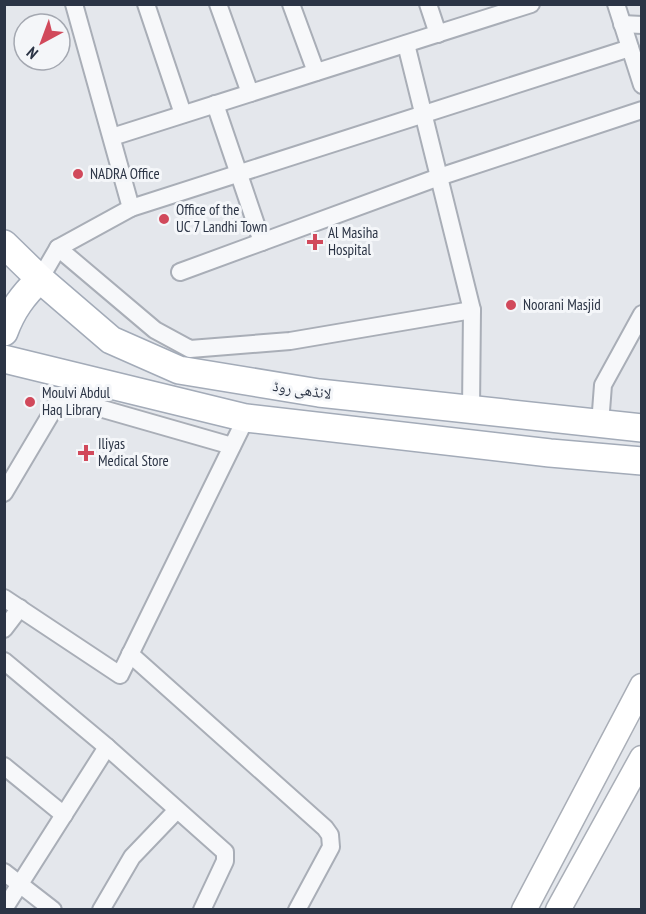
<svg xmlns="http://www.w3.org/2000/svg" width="646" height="914" viewBox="0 0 646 914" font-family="'PT Sans Narrow','Noto Naskh Arabic',sans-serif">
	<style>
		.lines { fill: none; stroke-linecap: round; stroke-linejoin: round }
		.minor-casing { stroke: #a9aeb7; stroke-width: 20 }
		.secondary-casing { stroke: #a9aeb7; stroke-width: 27 }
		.primary-casing { stroke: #a3abb8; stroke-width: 30 }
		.minor { stroke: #f7f8fa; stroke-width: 16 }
		.secondary { stroke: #fff; stroke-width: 24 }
		.primary { stroke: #fff; stroke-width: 27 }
		.poi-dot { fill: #d1495b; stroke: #f4f6f9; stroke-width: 2 }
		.labels { text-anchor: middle; stroke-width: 6; stroke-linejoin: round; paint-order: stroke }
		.poi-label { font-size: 15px; fill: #2b3445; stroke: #f4f6f9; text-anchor: start }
		.street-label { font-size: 15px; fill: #2b3445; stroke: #f4f6f9 }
	</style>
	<rect width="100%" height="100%" fill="#e4e7ec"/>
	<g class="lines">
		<!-- minor casing -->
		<g class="minor-casing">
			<g id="minor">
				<polyline points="146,4 183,114"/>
				<polyline points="218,4 250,93"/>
				<polyline points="291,4 316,72"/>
				<polyline points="428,4 438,34"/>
				<polyline points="616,4 642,85"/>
				<polyline points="622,24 642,25"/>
				<polyline points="406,44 472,310 471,409"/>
				<polyline points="215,104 262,242"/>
				<polyline points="112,137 531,4"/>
				<polyline points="131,208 630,48"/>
				<polyline points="58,248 155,330 190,349 290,341 472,310"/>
				<polyline points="180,272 439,177 642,110"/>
				<polyline points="40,279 58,248 131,208 74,4"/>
				<polyline points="600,424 603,385 642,314"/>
				<polyline points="4,493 61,397 232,446"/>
				<polyline points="4,598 120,675 246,418"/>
				<polyline points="4,629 20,608"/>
				<polyline points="130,654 325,828 330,835 331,847 297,910"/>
				<polyline points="4,661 107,747 225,852 225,861 202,910"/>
				<polyline points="4,766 64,815"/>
				<polyline points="4,872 53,910"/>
				<polyline points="4,909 107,747"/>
				<polyline points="101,910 132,857 177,810"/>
			</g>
		</g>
		<!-- secondary casing -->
		<g class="secondary-casing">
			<g id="secondary">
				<polyline points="524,910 642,686"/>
				<polyline points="558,910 642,758"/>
			</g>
		</g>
		<!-- primary casing -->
		<g class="primary-casing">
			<g id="primary">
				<polyline points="4,244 40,279 111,340 179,370 319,393 642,428"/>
				<path d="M4 332C12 310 23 295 40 279"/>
				<polyline points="4,359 246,418 550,453 642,461"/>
			</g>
		</g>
		<!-- minor -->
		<use href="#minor" class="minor"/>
		<!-- secondary -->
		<use href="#secondary" class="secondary"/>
		<!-- primary -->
		<use href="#primary" class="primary"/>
	</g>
	<!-- markers -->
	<g class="poi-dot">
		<circle cx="78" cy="174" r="6"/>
		<circle cx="164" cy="219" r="6"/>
		<path d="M312 233h6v6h6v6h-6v6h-6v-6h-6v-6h6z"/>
		<circle cx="511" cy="305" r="6"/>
		<circle cx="30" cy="402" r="6"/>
		<path d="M83 444h6v6h6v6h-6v6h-6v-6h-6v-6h6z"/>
	</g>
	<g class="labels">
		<!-- poi labels -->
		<g class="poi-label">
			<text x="90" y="179">NADRA Office</text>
			<text x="176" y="215">Office of the<tspan x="176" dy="17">UC 7 Landhi Town</tspan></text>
			<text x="328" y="238">Al Masiha<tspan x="328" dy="17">Hospital</tspan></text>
			<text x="523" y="310">Noorani Masjid</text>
			<text x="42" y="398">Moulvi Abdul<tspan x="42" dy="17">Haq Library</tspan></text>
			<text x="98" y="449">Iliyas<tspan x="98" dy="17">Medical Store</tspan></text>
		</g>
		<!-- street labels -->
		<g class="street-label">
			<text transform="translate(302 390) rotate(8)" y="5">لانڈھی روڈ</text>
		</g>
	</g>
	<!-- border -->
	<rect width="646" height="914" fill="none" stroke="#2b3445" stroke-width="12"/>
	<!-- north arrow -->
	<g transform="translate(42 42) rotate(221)"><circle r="28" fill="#f4f6f9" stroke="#a4a8b1" stroke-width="1.5"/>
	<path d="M0-4.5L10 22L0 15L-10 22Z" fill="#d1495b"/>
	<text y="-9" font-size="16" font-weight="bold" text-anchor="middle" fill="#2b3445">N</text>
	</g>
</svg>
